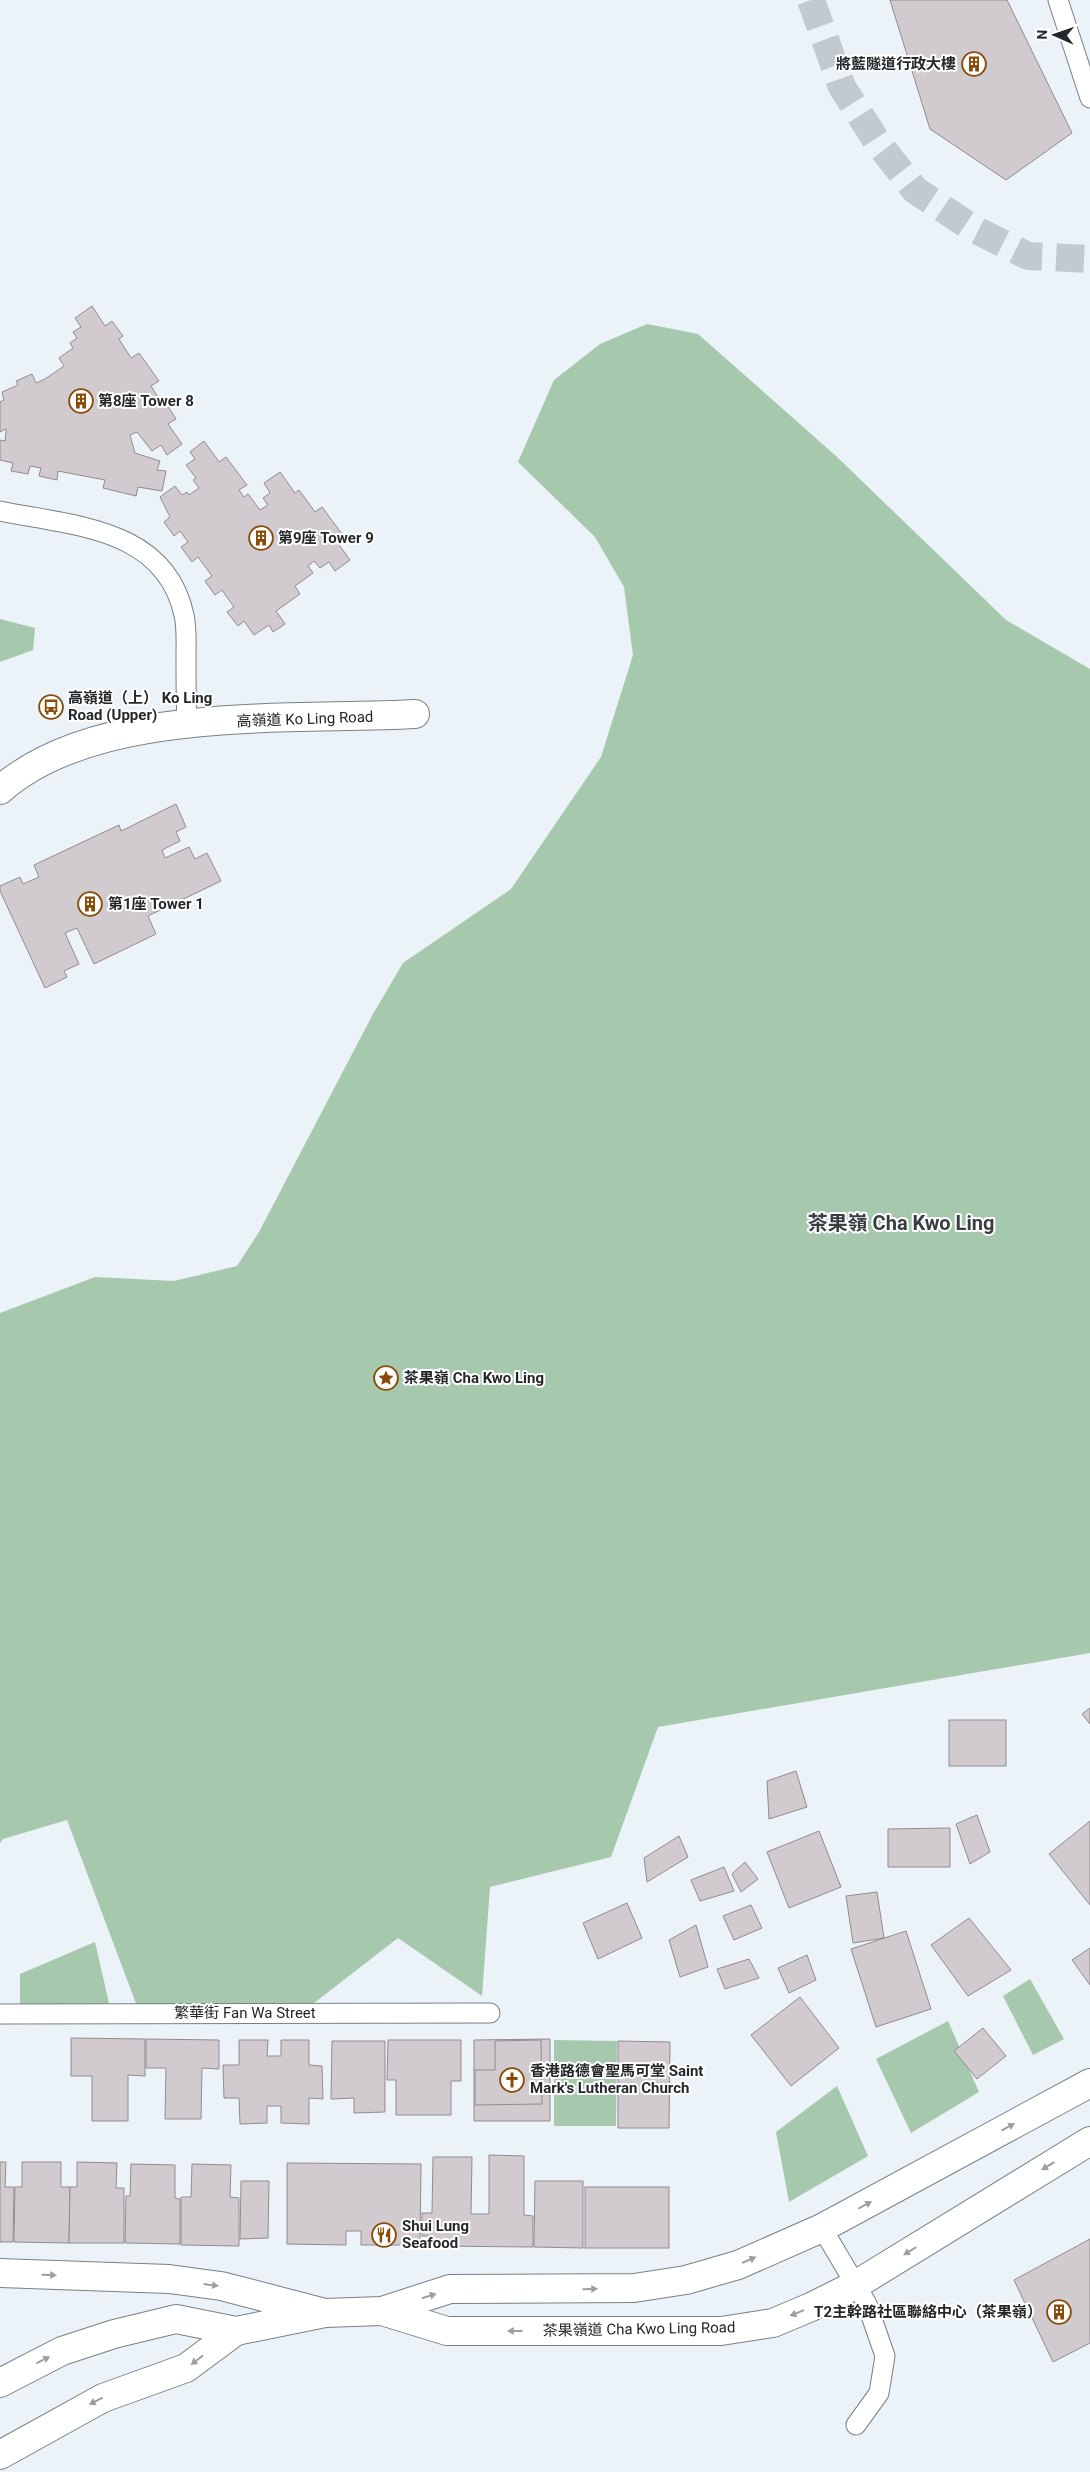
<svg xmlns="http://www.w3.org/2000/svg" width="1090" height="2472" viewBox="0 0 1090 2472" font-family="Roboto,'Noto Sans TC',sans-serif">
	<style>
		.green { fill: #a6c9ad }
		.building { fill: #d1cacf; stroke: #928b90 }
		.lines { fill: none; stroke-linecap: round; stroke-linejoin: round }
		.trunk-tunnel { stroke: #c3cacf; stroke-width: 28; stroke-dasharray: 28 14; stroke-linecap: butt }
		.service-casing { stroke: #798085; stroke-width: 21 }
		.minor-casing { stroke: #798085; stroke-width: 30 }
		.tertiary-casing { stroke: #798085; stroke-width: 30 }
		.secondary-casing { stroke: #798085; stroke-width: 30 }
		.service { stroke: #fff; stroke-width: 19 }
		.minor { stroke: #fff; stroke-width: 28 }
		.tertiary { stroke: #fff; stroke-width: 28 }
		.secondary { stroke: #fff; stroke-width: 28 }
		.oneway { fill: #9d9e9f }
		.labels { text-anchor: middle; stroke-width: 4; stroke-linejoin: round; paint-order: stroke }
		.poi-label { font-size: 15px; font-weight: bold; fill: #25282a; stroke: #fff; text-anchor: start }
		.street-label { font-size: 15px; fill: #25282a; stroke: #fff }
		.district-label { font-size: 20px; font-weight: bold; fill: #393e42; stroke: #fff }
	</style>
	<rect width="100%" height="100%" fill="#ebf2f8"/>
	<!-- green -->
	<g class="green">
		<polygon points="647,324 698,334 836,456 1006,620 1090,669 1090,1653 658,1727 611,1857 490,1887 482,1996 398,1938 305,2010 137,2006 67,1820 3,1839 0,1843 0,1313 95,1277 174,1281 237,1266 259,1232 373,1014 403,963 511,889 601,757 633,655 624,587 595,537 518,462 554,380 600,344"/>
		<polygon points="0,619 35,628 33,650 0,662"/>
		<polygon points="95,1942 111,2012 20,2013 20,1974"/>
		<polygon points="1030,1979 1064,2039 1033,2055 1003,1996"/>
		<polygon points="948,2021 979,2092 911,2133 876,2059"/>
		<polygon points="554,2040 617,2041 616,2126 554,2126"/>
		<polygon points="837,2086 868,2156 789,2202 776,2132"/>
	</g>
	<!-- building -->
	<g class="building">
		<polygon points="890,0 1007,0 1072,133 1006,180 930,129"/>
		<polygon points="92,306 105,326 112,321 123,336 119,339 131,358 139,353 159,381 151,386 163,405 166,403 176,419 168,424 182,444 167,455 161,445 152,451 137,432 130,435 135,453 160,461 157,470 166,471 162,491 138,487 136,496 103,488 105,480 58,471 57,480 39,476 41,468 30,466 28,474 11,471 13,463 0,460 0,440 5,441 6,431 6,429 0,432 0,402 4,400 2,392 18,385 16,381 32,374 36,383 45,379 64,366 59,358 73,348 70,343 77,338 73,332 81,327 75,318"/>
		<polygon points="204,441 219,462 226,457 247,485 239,490 244,497 248,494 260,510 268,505 263,498 270,493 264,483 280,472 295,493 299,490 315,512 322,507 342,534 335,539 350,560 335,571 329,562 320,568 314,561 308,566 313,573 295,586 300,594 276,611 285,624 273,632 269,625 254,635 244,621 238,626 227,612 234,607 222,590 215,595 205,581 212,576 198,557 192,562 181,547 188,542 180,531 174,536 164,522 170,517 160,497 175,486 182,495 187,492 189,495 199,488 193,480 196,478 186,465 195,459 190,452"/>
		<polygon points="176,804 186,827 176,832 180,841 162,850 165,858 189,847 195,859 207,853 221,881 148,916 156,934 94,964 77,928 65,933 79,964 64,971 67,977 45,988 0,891 0,886 20,877 23,884 39,877 34,865 119,825 121,831"/>
		<polygon points="1090,1708 1090,1724 1082,1714"/>
		<rect x="949" y="1720" width="57" height="46"/>
		<polygon points="796,1771 807,1807 769,1819 767,1781"/>
		<polygon points="977,1815 990,1852 970,1864 956,1824"/>
		<polygon points="1090,1821 1090,1905 1049,1854"/>
		<polygon points="950,1828 950,1867 888,1867 888,1829"/>
		<polygon points="819,1831 841,1887 789,1908 767,1852"/>
		<polygon points="679,1836 688,1857 647,1882 644,1858"/>
		<polygon points="745,1862 758,1879 741,1892 732,1874"/>
		<polygon points="724,1867 734,1891 700,1901 691,1880"/>
		<polygon points="877,1892 884,1938 853,1943 846,1896"/>
		<polygon points="627,1903 642,1938 598,1959 583,1923"/>
		<polygon points="751,1905 762,1928 734,1940 723,1916"/>
		<polygon points="969,1918 1011,1970 968,1996 931,1945"/>
		<polygon points="696,1925 708,1967 680,1977 669,1940"/>
		<polygon points="906,1931 931,2009 876,2027 851,1949"/>
		<polygon points="1090,1948 1090,1985 1072,1960"/>
		<polygon points="807,1955 816,1980 789,1993 778,1968"/>
		<polygon points="749,1959 759,1978 725,1989 717,1969"/>
		<polygon points="800,1997 839,2048 791,2086 751,2035"/>
		<polygon points="983,2028 1006,2056 977,2079 954,2051"/>
		<polygon points="71,2038 145,2039 145,2076 128,2075 128,2121 92,2121 92,2076 71,2076"/>
		<polygon points="146,2039 219,2040 219,2069 202,2068 201,2119 165,2119 166,2068 146,2068"/>
		<polygon points="550,2039 550,2121 474,2121 474,2040"/>
		<polygon points="239,2040 268,2040 267,2056 281,2056 281,2040 309,2040 309,2065 322,2066 323,2099 309,2098 309,2124 281,2123 281,2106 267,2106 267,2123 240,2124 239,2098 224,2098 223,2065 239,2065"/>
		<polygon points="388,2040 461,2040 461,2081 451,2081 451,2115 396,2115 396,2080 387,2080"/>
		<polygon points="541,2040 542,2104 475,2105 475,2070 495,2070 495,2041"/>
		<polygon points="332,2041 385,2041 385,2112 354,2113 354,2098 331,2099"/>
		<polygon points="618,2041 670,2042 669,2128 618,2128"/>
		<polygon points="489,2155 524,2156 524,2215 533,2216 533,2247 432,2246 432,2236 422,2236 422,2213 432,2213 433,2157 472,2157 471,2214 489,2214"/>
		<polygon points="0,2162 6,2162 5,2187 14,2187 13,2242 0,2242"/>
		<polygon points="22,2162 61,2162 61,2187 70,2187 69,2243 14,2242 15,2187 22,2187"/>
		<polygon points="77,2162 117,2163 116,2188 124,2188 124,2243 69,2243 70,2187 77,2187"/>
		<polygon points="287,2163 421,2164 420,2245 361,2245 361,2231 346,2231 346,2245 287,2244"/>
		<polygon points="131,2164 175,2165 175,2198 180,2199 180,2244 125,2243 126,2196 130,2196"/>
		<polygon points="192,2164 231,2165 230,2197 239,2198 239,2246 181,2245 181,2197 191,2197"/>
		<polygon points="241,2181 269,2181 268,2238 240,2239"/>
		<polygon points="535,2181 583,2181 583,2248 534,2247"/>
		<rect x="585" y="2187" width="84" height="61"/>
		<polygon points="1090,2239 1090,2343 1053,2362 1014,2280"/>
	</g>
	<g class="lines">
		<!-- trunk-tunnel -->
		<polyline class="trunk-tunnel" points="811,0 842,87 878,143 915,190 972,228 1028,256 1090,259"/>
		<!-- service casing -->
		<g class="service-casing">
			<g id="service">
				<polyline points="1058,0 1090,98"/>
				<path d="M0 511C72 526 165 527 184 615 187 628 186 643 186 657 186 679 186 702 187 725"/>
				<polyline points="0,2014 490,2013"/>
				<polyline points="822,2228 867,2304 885,2356 879,2393 856,2425"/>
			</g>
		</g>
		<!-- minor casing -->
		<g class="minor-casing">
			<path id="minor" d="M0 790C97 704 293 721 415 714"/>
		</g>
		<!-- tertiary casing -->
		<g class="tertiary-casing">
			<polyline id="tertiary" points="0,2273 169,2279 221,2286 325,2313"/>
		</g>
		<!-- secondary casing -->
		<g class="secondary-casing">
			<g id="secondary">
				<polyline points="382,2311 447,2331 721,2331 773,2323 811,2307 857,2284 1090,2141"/>
				<polyline points="0,2383 62,2351 114,2334 176,2319 236,2331 325,2313 382,2311 450,2289 634,2288 686,2280 738,2265 822,2228 1090,2083"/>
				<polyline points="0,2455 103,2398 186,2368 236,2331"/>
			</g>
		</g>
		<!-- service -->
		<use href="#service" class="service"/>
		<!-- minor -->
		<use href="#minor" class="minor"/>
		<!-- tertiary -->
		<use href="#tertiary" class="tertiary"/>
		<!-- secondary -->
		<use href="#secondary" class="secondary"/>
	</g>
	<!-- one-way arrows -->
	<defs><path id="oneway-solid" d="M-6-.8H1V-3.2L6.5 0L1 3.2V.8H-6Z" transform="scale(1.25)"/></defs>
	<g class="oneway">
		<use href="#oneway-solid" transform="translate(1008 2127) rotate(-28)"/>
		<use href="#oneway-solid" transform="translate(1048 2166) rotate(149)"/>
		<use href="#oneway-solid" transform="translate(865 2205) rotate(-28)"/>
		<use href="#oneway-solid" transform="translate(910 2251) rotate(148)"/>
		<use href="#oneway-solid" transform="translate(749 2260) rotate(-23)"/>
		<use href="#oneway-solid" transform="translate(49 2275) rotate(2)"/>
		<use href="#oneway-solid" transform="translate(211 2285) rotate(7)"/>
		<use href="#oneway-solid" transform="translate(590 2289) rotate(-1)"/>
		<use href="#oneway-solid" transform="translate(429 2296) rotate(-18)"/>
		<use href="#oneway-solid" transform="translate(797 2313) rotate(158)"/>
		<use href="#oneway-solid" transform="translate(515 2331) rotate(180)"/>
		<use href="#oneway-solid" transform="translate(43 2360) rotate(-26)"/>
		<use href="#oneway-solid" transform="translate(197 2360) rotate(143)"/>
		<use href="#oneway-solid" transform="translate(96 2401) rotate(153)"/>
	</g>
	<!-- icons -->
	<defs>
		<g id="building-ring" transform="scale(1.25)"><circle r="9.5" fill="#fff" stroke="#884c08" stroke-width="1.5"/><path d="M-4-6H4V6H1V3H-1V6H-4ZM-2.5-4.3h1.7v1.8h-1.7ZM.8-4.3h1.7v1.8H.8ZM-2.5-1h1.7V.8h-1.7ZM.8-1h1.7V.8H.8Z" fill="#884c08"/></g>
		<g id="bus-ring" transform="scale(1.25)"><circle r="9.5" fill="#fff" stroke="#884c08" stroke-width="1.5"/><path d="M-5-6H5V4H4V6H2V4H-2V6H-4V4H-5ZM-3.5-4V0h7V-4ZM-3.5 1.2v1.5H-2V1.2ZM2 1.2v1.5H3.5V1.2Z" fill="#884c08"/></g>
		<g id="sight-ring" transform="scale(1.25)"><circle r="9.5" fill="#fff" stroke="#884c08" stroke-width="1.5"/><path d="M0-6L1.8-2.2L6-1.7L2.9 1.2L3.7 5.4L0 3.3L-3.7 5.4L-2.9 1.2L-6-1.7L-1.8-2.2Z" fill="#884c08"/></g>
		<g id="church-ring" transform="scale(1.25)"><circle r="9.5" fill="#fff" stroke="#884c08" stroke-width="1.5"/><path d="M-1.2-6h2.4v3.5h3.3v2.4h-3.3V6h-2.4V-.1h-3.3v-2.4h3.3Z" fill="#884c08"/></g>
		<g id="restaurant-ring" transform="scale(1.25)"><circle r="9.5" fill="#fff" stroke="#884c08" stroke-width="1.5"/><path d="M-5-6h1v4h1v-4h1v4h1v-4h1v5L-1.5 .5V6h-2V.5L-5-1ZM5-6V6H3V1.5H1.5Q1.5-4 5-6Z" fill="#884c08"/></g>
	</defs>
	<g fill-rule="evenodd">
		<use href="#building-ring" x="974" y="64"/>
		<use href="#building-ring" x="81" y="401"/>
		<use href="#building-ring" x="261" y="538"/>
		<use href="#bus-ring" x="51" y="707"/>
		<use href="#building-ring" x="90" y="904"/>
		<use href="#sight-ring" x="386" y="1378"/>
		<use href="#church-ring" x="512" y="2080"/>
		<use href="#restaurant-ring" x="384" y="2235"/>
		<use href="#building-ring" x="1059" y="2312"/>
	</g>
	<g class="labels">
		<!-- poi labels -->
		<g class="poi-label">
			<text x="956" y="69" text-anchor="end">將藍隧道行政大樓</text>
			<text x="98" y="406">第8座 Tower 8</text>
			<text x="278" y="543">第9座 Tower 9</text>
			<text x="68" y="703">高嶺道（上） Ko Ling<tspan x="68" dy="17">Road (Upper)</tspan></text>
			<text x="108" y="909">第1座 Tower 1</text>
			<text x="404" y="1383">茶果嶺 Cha Kwo Ling</text>
			<text x="530" y="2076">香港路德會聖馬可堂 Saint<tspan x="530" dy="17">Mark's Lutheran Church</tspan></text>
			<text x="402" y="2231">Shui Lung<tspan x="402" dy="17">Seafood</tspan></text>
			<text x="1042" y="2317" text-anchor="end">T2主幹路社區聯絡中心（茶果嶺）</text>
		</g>
		<!-- street labels -->
		<g class="street-label">
			<text transform="translate(305 719) rotate(-2)" y="5">高嶺道 Ko Ling Road</text>
			<text x="245" y="2018">繁華街 Fan Wa Street</text>
			<text transform="translate(639 2329) rotate(-1)" y="5">茶果嶺道 Cha Kwo Ling Road</text>
		</g>
		<!-- district labels -->
		<g class="district-label">
			<text x="901" y="1230">茶果嶺 Cha Kwo Ling</text>
		</g>
	</g>
	<!-- north arrow -->
	<g transform="translate(1055 35) rotate(272)" stroke="#ffffff" stroke-width="4" paint-order="stroke">
	<path d="M0-4L9 19L0 12L-9 19Z" fill="#25282a"/>
	<text y="-8" font-size="14" font-weight="bold" text-anchor="middle" fill="#25282a">N</text>
	</g>
</svg>
